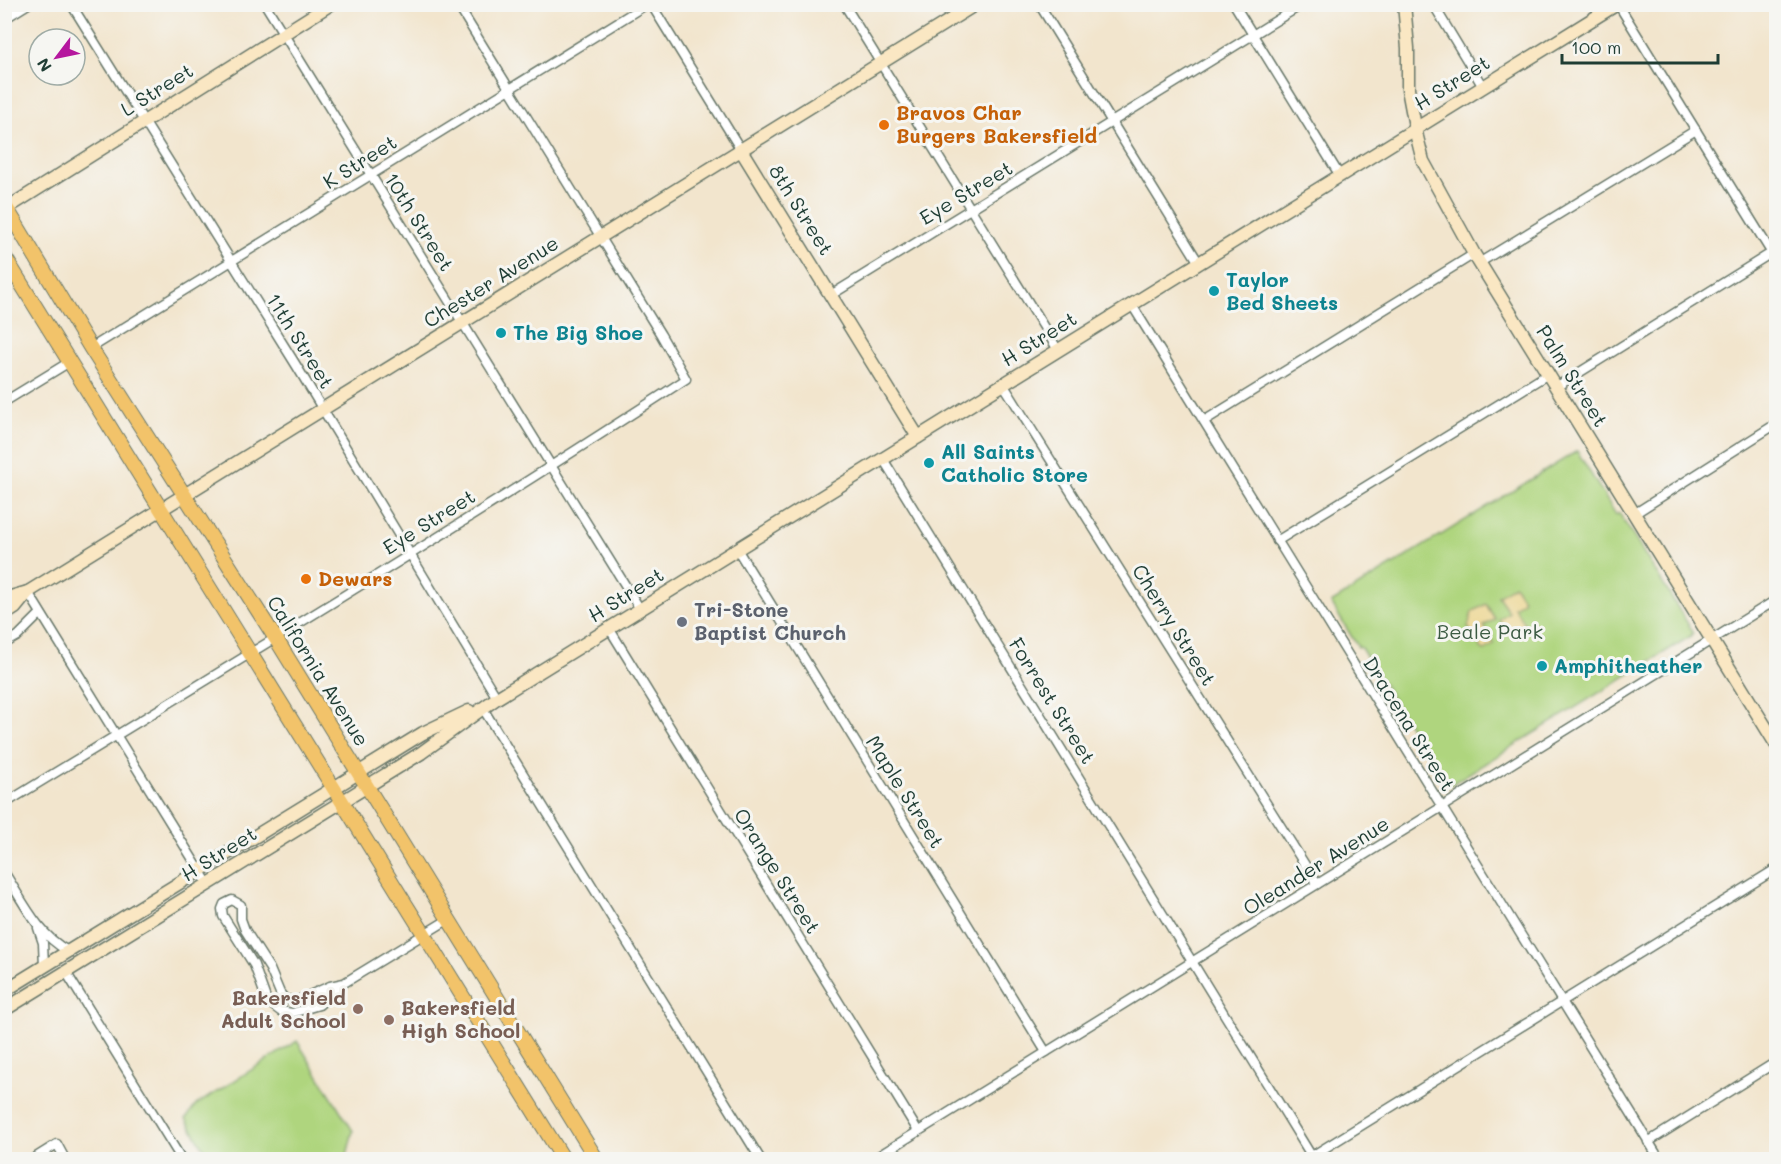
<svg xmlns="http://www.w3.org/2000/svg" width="1781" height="1164" viewBox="0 0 1781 1164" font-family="Mali,sans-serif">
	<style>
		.green { fill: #afd57e; stroke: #678959; stroke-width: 1.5 }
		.sand { fill: #eeda9e; stroke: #868c69; stroke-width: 1.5 }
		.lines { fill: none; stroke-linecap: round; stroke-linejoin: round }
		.street-casing { stroke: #69786a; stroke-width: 11 }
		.secondary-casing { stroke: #69786a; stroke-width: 15 }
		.primary-casing { stroke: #69786a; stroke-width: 16 }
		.street { stroke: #fff; stroke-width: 8 }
		.secondary { stroke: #fae7c3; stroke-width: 12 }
		.primary { stroke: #f2c36a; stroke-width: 14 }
		.food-dot { fill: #e8710a; stroke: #f6f6f2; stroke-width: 2 }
		.culture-dot { fill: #0f9aa8; stroke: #f6f6f2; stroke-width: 2 }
		.worship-dot { fill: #6b7280; stroke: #f6f6f2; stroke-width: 2 }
		.education-dot { fill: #8d6e63; stroke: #f6f6f2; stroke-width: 2 }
		.labels { text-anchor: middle; stroke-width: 6; stroke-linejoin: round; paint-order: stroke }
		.street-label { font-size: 20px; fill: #1f3d34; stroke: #f6f6f2 }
		.food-label { font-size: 20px; font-weight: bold; fill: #c56008; stroke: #f6f6f2; text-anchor: start }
		.culture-label { font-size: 20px; font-weight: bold; fill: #0d838f; stroke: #f6f6f2; text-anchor: start }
		.worship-label { font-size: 20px; font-weight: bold; fill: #5b616d; stroke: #f6f6f2; text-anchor: start }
		.park-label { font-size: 20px; fill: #3c5b43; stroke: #f6f6f2 }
		.education-label { font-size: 20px; font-weight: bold; fill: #785e54; stroke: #f6f6f2; text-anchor: end }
	</style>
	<rect width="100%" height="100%" fill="#f6f6f2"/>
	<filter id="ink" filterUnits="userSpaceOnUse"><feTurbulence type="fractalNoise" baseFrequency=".0167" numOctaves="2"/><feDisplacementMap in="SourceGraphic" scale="12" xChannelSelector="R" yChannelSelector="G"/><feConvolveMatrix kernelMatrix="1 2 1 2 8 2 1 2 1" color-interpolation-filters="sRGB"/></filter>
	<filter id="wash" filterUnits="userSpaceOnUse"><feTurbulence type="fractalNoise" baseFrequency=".008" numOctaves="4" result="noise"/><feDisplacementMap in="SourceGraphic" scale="24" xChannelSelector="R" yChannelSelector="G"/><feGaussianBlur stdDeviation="1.35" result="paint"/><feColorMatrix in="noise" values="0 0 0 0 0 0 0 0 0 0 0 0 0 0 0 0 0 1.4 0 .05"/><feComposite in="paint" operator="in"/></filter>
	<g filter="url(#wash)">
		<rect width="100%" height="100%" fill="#f2e5cd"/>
		<!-- green -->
		<g class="green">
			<polygon points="1577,451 1616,515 1619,513 1693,632 1691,636 1447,787 1444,785 1439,774 1361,648 1358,647 1331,603"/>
			<polygon points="297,1041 353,1131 347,1155 340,1160 210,1159 186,1119 196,1105"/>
		</g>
		<!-- sand -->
		<g class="sand">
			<polygon points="1514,585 1524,600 1514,607 1525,625 1509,635 1499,619 1509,612 1498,596"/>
			<polygon points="1486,604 1495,619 1484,626 1494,644 1484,651 1482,650 1468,627 1472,612"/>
		</g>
	</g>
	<g filter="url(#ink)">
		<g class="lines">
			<!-- street casing -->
			<g class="street-casing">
				<g id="street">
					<polyline points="71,4 296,365 497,698"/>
					<polyline points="265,4 640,609"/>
					<polyline points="651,4 741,150"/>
					<polyline points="844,4 1058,350"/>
					<polyline points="1039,4 1199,263"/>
					<polyline points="1234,4 1340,176"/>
					<polyline points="1433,4 1483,87"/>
					<polyline points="1618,4 1776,260"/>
					<polyline points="4,19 28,4"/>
					<polyline points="1479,263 1696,130"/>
					<polyline points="831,295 1303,4"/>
					<polyline points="1132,305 1660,1160"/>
					<polyline points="91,348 647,4"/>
					<polyline points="1003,384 1317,884"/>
					<polyline points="1556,387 1776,250"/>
					<polyline points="4,402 71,361"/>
					<polyline points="1204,421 1474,254"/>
					<polyline points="883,459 1314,1160"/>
					<polyline points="1634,514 1776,424"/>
					<polyline points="1277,541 1548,374"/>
					<polyline points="737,549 1046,1052"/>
					<polyline points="28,592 208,884"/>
					<polyline points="609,628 918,1131"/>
					<polyline points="4,644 18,636 40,614"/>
					<polyline points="482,707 761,1160"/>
					<path d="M4 804C233 664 462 525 686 379L661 335 457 4"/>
					<path d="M4 872C23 901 37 934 68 951"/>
					<polyline points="38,928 43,943 44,966"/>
					<polyline points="66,972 182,1160"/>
					<polyline points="344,983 330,986 296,1001 285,999 280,993 270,969 245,930 241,919 241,905 232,900 224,904 222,909 223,916 254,965 267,1001 280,1011 292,1013 319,1005 344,983 449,919"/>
					<polyline points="1648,1142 1776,1062"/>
					<polyline points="1312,1156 1776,869"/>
					<polyline points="33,1159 57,1144 64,1157"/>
					<polyline points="872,1160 1776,600"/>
				</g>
			</g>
			<!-- secondary casing -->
			<g class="secondary-casing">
				<g id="secondary">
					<polyline points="1404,4 1408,48 1408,89 1417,137 1423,161 1474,254 1776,744"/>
					<polyline points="741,150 918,437"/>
					<polyline points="4,210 331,4"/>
					<polyline points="4,599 28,592 976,4"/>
					<polyline points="4,615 15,608 28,592"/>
					<polyline points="4,991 423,733 469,711"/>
					<polyline points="4,1010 421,753 497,698 1617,4"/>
				</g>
			</g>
			<!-- primary casing -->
			<g class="primary-casing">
				<g id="primary">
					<polyline points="4,204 90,347 276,639 597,1160"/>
					<polyline points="4,256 564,1160"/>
				</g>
			</g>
			<!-- street -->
			<use href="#street" class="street"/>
			<!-- secondary -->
			<use href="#secondary" class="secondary"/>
			<!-- primary -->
			<use href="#primary" class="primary"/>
		</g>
	</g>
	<!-- markers -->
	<g class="food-dot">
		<circle cx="884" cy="125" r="6"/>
		<circle cx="306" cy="579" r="6"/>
	</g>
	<g class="culture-dot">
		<circle cx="1214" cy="291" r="6"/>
		<circle cx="501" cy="333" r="6"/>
		<circle cx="929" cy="463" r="6"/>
		<circle cx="1542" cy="666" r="6"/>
	</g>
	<circle class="worship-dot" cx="682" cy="622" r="6"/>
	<g class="education-dot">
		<circle cx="358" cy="1009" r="6"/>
		<circle cx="389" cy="1020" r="6"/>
	</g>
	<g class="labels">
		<!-- street labels -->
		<g class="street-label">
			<text transform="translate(1452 83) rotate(-32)" y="7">H Street</text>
			<text transform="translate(157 90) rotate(-32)" y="7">L Street</text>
			<text transform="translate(360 162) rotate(-32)" y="7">K Street</text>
			<text transform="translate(966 193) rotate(-31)" y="7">Eye Street</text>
			<text transform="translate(801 210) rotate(58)" y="7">8th Street</text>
			<text transform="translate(419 222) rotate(58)" y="7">10th Street</text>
			<text transform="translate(491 282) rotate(-32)" y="7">Chester Avenue</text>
			<text transform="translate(1039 339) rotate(-32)" y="7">H Street</text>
			<text transform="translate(300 341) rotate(58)" y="7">11th Street</text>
			<text transform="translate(1572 376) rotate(58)" y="7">Palm Street</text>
			<text transform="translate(429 522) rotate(-32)" y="7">Eye Street</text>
			<text transform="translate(626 595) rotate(-32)" y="7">H Street</text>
			<text transform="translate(1174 625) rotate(58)" y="7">Cherry Street</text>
			<text transform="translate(318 671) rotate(58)" y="7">California Avenue</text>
			<text transform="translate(1052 701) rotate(58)" y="7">Forrest Street</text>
			<text transform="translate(1409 724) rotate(58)" y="7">Dracena Street</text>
			<text transform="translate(905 792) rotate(58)" y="7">Maple Street</text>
			<text transform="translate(219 854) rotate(-32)" y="7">H Street</text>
			<text transform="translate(1316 866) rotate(-32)" y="7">Oleander Avenue</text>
			<text transform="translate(777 871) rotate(58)" y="7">Orange Street</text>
		</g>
		<!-- food labels -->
		<g class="food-label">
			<text x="896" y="120">Bravos Char<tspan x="896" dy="23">Burgers Bakersfield</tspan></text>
			<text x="318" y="586">Dewars</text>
		</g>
		<!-- culture labels -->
		<g class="culture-label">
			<text x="1226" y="287">Taylor<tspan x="1226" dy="23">Bed Sheets</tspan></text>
			<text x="513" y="340">The Big Shoe</text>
			<text x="941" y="459">All Saints<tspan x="941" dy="23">Catholic Store</tspan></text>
			<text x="1554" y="673">Amphitheather</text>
		</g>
		<!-- worship labels -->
		<g class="worship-label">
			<text x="694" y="617">Tri-Stone<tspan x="694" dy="23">Baptist Church</tspan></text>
		</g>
		<!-- park labels -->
		<g class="park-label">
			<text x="1490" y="639">Beale Park</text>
		</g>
		<!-- education labels -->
		<g class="education-label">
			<text x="346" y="1005">Bakersfield<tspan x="346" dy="23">Adult School</tspan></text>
			<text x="401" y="1015" text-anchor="start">Bakersfield<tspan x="401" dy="23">High School</tspan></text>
		</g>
	</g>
	<!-- margin -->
	<rect width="1781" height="1164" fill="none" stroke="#f6f6f2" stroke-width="24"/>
	<!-- north arrow -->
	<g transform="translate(57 57) rotate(238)"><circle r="28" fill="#f6f6f2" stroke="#a0aca6" stroke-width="1.5"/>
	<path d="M0-4.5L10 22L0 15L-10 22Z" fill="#b5179e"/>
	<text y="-9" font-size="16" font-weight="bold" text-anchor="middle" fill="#1f3d34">N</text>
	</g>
	<!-- scale -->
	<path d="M1562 54v9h156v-9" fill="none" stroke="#1f3d34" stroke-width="3"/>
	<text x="1571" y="54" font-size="18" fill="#1f3d34" stroke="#f6f6f2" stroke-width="4.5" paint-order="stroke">100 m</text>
</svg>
